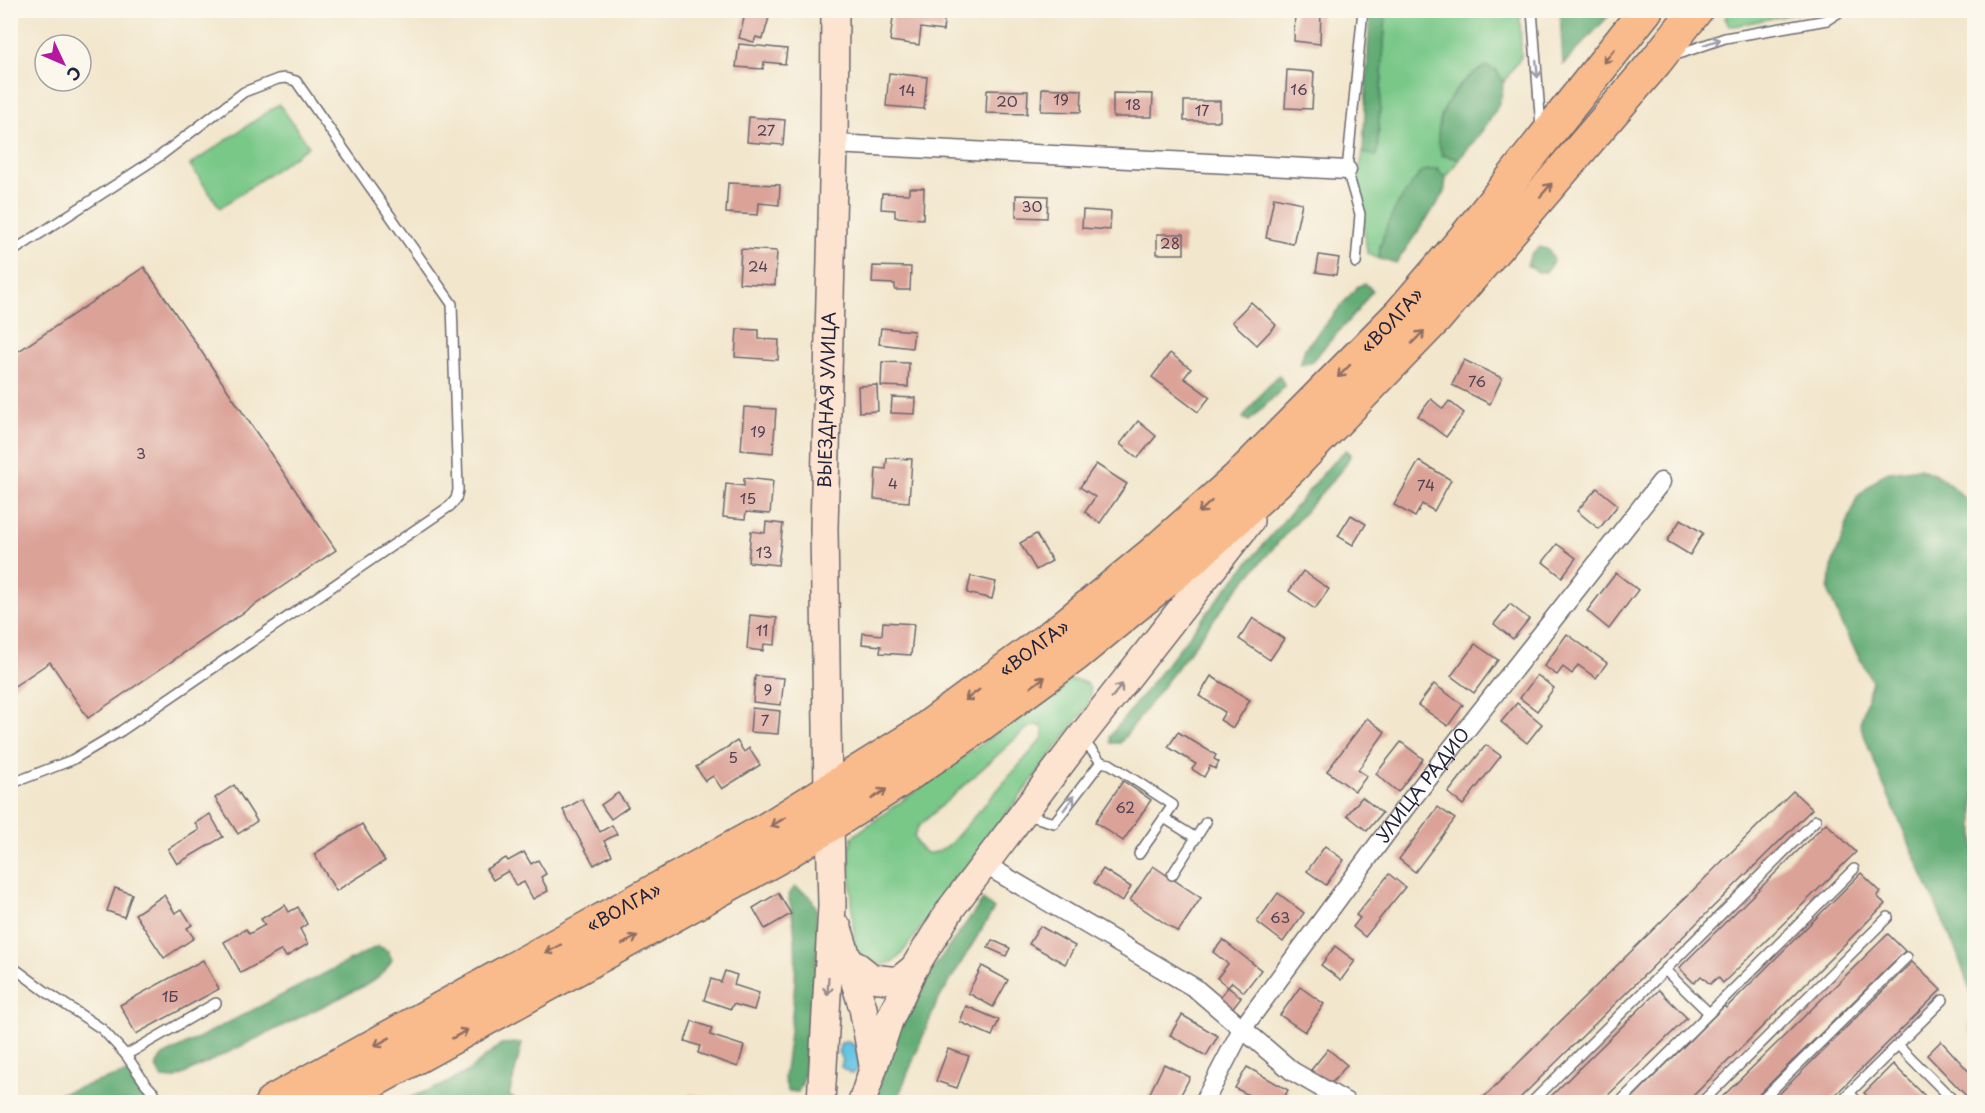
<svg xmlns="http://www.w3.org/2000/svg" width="1985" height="1113" viewBox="0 0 1985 1113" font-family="'Playpen Sans',sans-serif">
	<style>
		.green { fill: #79c888; stroke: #4e7562; stroke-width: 1.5; fill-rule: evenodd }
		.forest { fill: #62ac74; stroke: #426758; stroke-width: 1.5 }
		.water { fill: #65c4e3; stroke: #44738f; stroke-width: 1.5 }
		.building { fill: #dba298 }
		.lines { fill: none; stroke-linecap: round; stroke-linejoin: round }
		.lane-casing { stroke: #6b676e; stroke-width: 12 }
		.street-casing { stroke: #6b676e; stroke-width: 21 }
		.secondary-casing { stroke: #6b676e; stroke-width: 30 }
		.highway-casing { stroke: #6b676e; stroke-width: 36 }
		.lane { stroke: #fff; stroke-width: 9 }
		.street { stroke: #fff; stroke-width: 18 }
		.secondary { stroke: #fde4d1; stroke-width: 27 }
		.highway { stroke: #fabb8c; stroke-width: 33 }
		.oneway { stroke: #9c9ca7 }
		.oneway2 { stroke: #8e6e64 }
		.oneway3 { stroke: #9a8d8e }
		.labels { text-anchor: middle; stroke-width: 4.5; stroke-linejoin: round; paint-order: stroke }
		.number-label { font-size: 15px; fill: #504252 }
		.street-label { font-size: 18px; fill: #22223b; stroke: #fbf7ec }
	</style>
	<rect width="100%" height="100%" fill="#fbf7ec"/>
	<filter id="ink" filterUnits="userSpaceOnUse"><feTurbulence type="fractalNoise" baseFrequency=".0167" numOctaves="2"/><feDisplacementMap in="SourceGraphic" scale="12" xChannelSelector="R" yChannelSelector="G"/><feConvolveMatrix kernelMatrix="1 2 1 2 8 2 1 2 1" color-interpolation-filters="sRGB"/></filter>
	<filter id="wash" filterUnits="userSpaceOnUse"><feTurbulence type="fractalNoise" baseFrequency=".008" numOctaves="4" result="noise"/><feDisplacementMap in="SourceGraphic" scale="24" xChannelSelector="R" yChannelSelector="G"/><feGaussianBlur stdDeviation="1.35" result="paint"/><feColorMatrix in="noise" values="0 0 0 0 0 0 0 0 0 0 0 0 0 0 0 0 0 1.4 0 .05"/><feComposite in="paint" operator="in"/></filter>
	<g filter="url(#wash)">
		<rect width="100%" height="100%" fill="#f2e6cc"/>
		<!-- green -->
		<g class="green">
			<polygon points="1386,11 1520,11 1521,57 1504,82 1496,69 1442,155 1459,159 1446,178 1437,169 1380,245 1379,259 1367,253 1358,176 1363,153 1377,155"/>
			<polygon points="1730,11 1730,10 1808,11 1734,26 1729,25 1725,18"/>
			<polygon points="279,104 309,146 220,208 190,165"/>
			<path d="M1069 680C1089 679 1095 688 1088 706L899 957C884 971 871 962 855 955L849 852 852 837ZM1034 725 1041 726 1044 732 1043 738 951 843C934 856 923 859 914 837L918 827 1025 730Z"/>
		</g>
		<!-- forest -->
		<g class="forest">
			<polygon points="1370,11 1386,11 1377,156 1363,153"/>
			<polygon points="1560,11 1613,11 1563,65"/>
			<path d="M1487 66C1529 82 1476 139 1459 159L1442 155C1441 149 1438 142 1438 136 1438 107 1461 77 1487 66Z"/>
			<path d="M1437 169 1446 178 1444 194 1396 263 1379 259C1381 226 1401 197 1422 171Z"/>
			<polygon points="1540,247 1549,250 1554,260 1546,272 1538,272 1527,265 1531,254"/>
			<polygon points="1365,283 1372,290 1359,309 1310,363 1300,365 1305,348 1357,287"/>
			<polygon points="1279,375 1285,386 1249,421 1243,418 1260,395"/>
			<polygon points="1346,450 1351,454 1344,467 1233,594 1120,743 1111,743 1110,736 1226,589 1333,462"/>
			<polygon points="1919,468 1940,477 1974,505 1974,1037 1970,1029 1974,1001 1957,953 1881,779 1860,724 1872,681 1842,626 1828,590 1833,563 1857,497 1884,473"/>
			<path d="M795 887 810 896 816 908 818 936 813 1001 803 1081 798 1092 788 1091 784 1079C791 1020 804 953 788 895Z"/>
			<polygon points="983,900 994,909 937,1002 896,1102 872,1102 894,1038 929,974"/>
			<polygon points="378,946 388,951 392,960 384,972 372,982 174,1079 162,1078 156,1067 161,1057"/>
			<polygon points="522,1043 509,1096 522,1102 398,1102 443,1085 467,1072 501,1044"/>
			<polygon points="129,1072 154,1102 37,1102 38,1100"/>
		</g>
		<!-- water -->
		<polygon class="water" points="847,1042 851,1043 853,1046 856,1044 860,1067 854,1073 850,1073 841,1067 843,1059 838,1052 841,1043"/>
		<g id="blocks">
			<!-- building -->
			<g class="building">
				<polygon points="746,10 771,10 763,39 756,37 754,42 739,38"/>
				<polygon points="894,10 921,12 922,10 945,10 943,31 921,28 919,45 890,41"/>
				<polygon points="1295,10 1321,10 1320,44 1294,41"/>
				<polygon points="739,44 787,49 785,64 764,62 763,69 736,67"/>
				<polygon points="1287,70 1314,72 1312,109 1285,108"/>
				<polygon points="889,73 927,77 924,109 886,106"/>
				<polygon points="1042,88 1082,90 1081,112 1041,111"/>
				<polygon points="987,90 1028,91 1027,114 986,113"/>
				<polygon points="1113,93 1153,94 1152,117 1113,117"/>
				<rect x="1184" y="101" width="36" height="20"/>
				<polygon points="749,117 785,120 783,145 747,142"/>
				<polygon points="728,183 780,185 779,205 759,203 758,215 726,213"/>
				<polygon points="909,188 924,188 923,219 895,217 895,210 881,209 882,193 909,194"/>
				<polygon points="1016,195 1048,196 1047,218 1016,217"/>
				<polygon points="1274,197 1302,203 1293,244 1266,238"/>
				<polygon points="1083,210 1111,212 1110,230 1082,228"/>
				<rect x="1157" y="234" width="27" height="20"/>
				<polygon points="741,249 777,251 775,285 739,283"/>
				<polygon points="1319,255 1339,258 1336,275 1316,272"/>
				<polygon points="873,266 911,267 910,290 895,290 895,284 872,283"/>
				<polygon points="144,267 336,550 88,718 50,662 10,689 10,357"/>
				<polygon points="1251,302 1276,325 1257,345 1232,322"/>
				<polygon points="881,328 914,331 912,348 879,344"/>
				<polygon points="737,329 759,330 759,339 779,340 778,360 735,357"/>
				<polygon points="1170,353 1191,369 1184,378 1210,397 1198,412 1152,377"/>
				<polygon points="1464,360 1502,378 1490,404 1452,385"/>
				<polygon points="882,362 909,363 908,387 881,386"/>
				<polygon points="877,385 878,411 859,412 858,386"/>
				<polygon points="892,397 916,398 915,414 891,413"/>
				<polygon points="1431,399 1443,409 1449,401 1464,413 1446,437 1418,416"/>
				<polygon points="744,407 776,409 773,453 741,450"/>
				<polygon points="1138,421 1156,436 1138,458 1120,444"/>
				<polygon points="887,458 912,459 909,502 874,499 876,468 886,469"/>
				<polygon points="1419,461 1451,480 1434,511 1422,504 1415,517 1394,505"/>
				<polygon points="1096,464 1127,484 1100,523 1085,512 1095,497 1080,487"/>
				<polygon points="744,478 773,481 770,514 746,512 745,519 723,517 726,484 744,486"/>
				<polygon points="1597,488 1618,505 1599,529 1577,511"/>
				<polygon points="1351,515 1366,524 1353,545 1338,536"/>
				<polygon points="1681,519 1703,533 1690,555 1667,541"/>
				<polygon points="766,522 783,524 778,565 748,562 751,531 765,533"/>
				<polygon points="1036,534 1052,561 1036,570 1020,543"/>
				<polygon points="1557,544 1576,558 1562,577 1543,562"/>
				<polygon points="1303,571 1329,589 1315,609 1289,591"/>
				<polygon points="1616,573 1638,590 1609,629 1587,611"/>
				<polygon points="971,576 996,582 992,599 967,593"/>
				<polygon points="1510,604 1529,619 1513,639 1494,624"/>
				<polygon points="750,615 777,618 775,645 764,644 763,651 747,649"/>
				<polygon points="1253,618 1284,639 1270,660 1239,639"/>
				<polygon points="883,622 914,624 911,655 880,653 881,646 862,644 863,633 882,635"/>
				<polygon points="1567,634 1607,663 1596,678 1578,665 1572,674 1563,667 1557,675 1544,666"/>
				<polygon points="1475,644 1498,660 1474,693 1451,676"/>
				<polygon points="1537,675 1554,688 1537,711 1520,698"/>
				<polygon points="755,676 784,678 781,705 753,702"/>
				<polygon points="1211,676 1250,700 1233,728 1220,720 1225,712 1199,696"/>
				<polygon points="1434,684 1463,705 1448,726 1418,705"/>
				<polygon points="1517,703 1542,724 1527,743 1501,722"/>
				<polygon points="752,708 780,711 778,734 750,732"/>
				<polygon points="1367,718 1385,732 1358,770 1367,776 1355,791 1327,771"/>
				<polygon points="1178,732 1216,755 1214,759 1219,762 1215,769 1210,766 1204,777 1192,769 1196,764 1168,747"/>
				<polygon points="737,741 744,752 749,748 760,765 722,789 713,776 705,781 696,767"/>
				<polygon points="1401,742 1423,759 1398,792 1376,774"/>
				<polygon points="1486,745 1501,756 1463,805 1448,793"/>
				<polygon points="1123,781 1151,800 1123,841 1095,822"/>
				<polygon points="234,785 257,821 238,834 215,798"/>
				<polygon points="1793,791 1812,809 1516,1102 1479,1102"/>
				<polygon points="618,793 628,807 611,819 601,805"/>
				<polygon points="1362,797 1382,813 1367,831 1347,815"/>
				<polygon points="582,799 600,832 612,825 617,834 604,841 612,855 594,865 563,810"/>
				<polygon points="1438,807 1455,819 1415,872 1399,859"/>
				<polygon points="210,814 223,837 177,864 168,849 199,830 195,823"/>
				<polygon points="1826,823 1856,852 1723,983 1718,977 1710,984 1701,976 1694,983 1679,968"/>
				<polygon points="362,824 385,861 336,891 314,854"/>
				<polygon points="1325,846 1344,860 1326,885 1307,871"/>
				<polygon points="524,852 531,864 538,860 546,874 541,877 548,891 533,899 524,882 516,886 508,871 493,880 486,869 506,858 508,861"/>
				<polygon points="1153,866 1201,898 1178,932 1130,900"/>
				<polygon points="1103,869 1131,887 1122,902 1094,883"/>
				<polygon points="1861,873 1881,892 1877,896 1885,904 1687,1102 1628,1102 1724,1006 1726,1008"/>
				<polygon points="1389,874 1405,887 1365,937 1353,927 1360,918 1356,915"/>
				<polygon points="115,888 132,894 124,917 107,911"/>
				<polygon points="778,893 791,914 765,929 753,908"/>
				<polygon points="1278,893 1304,913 1283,942 1257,922"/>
				<polygon points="164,895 175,913 182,909 192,925 187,928 194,938 164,958 135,914"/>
				<polygon points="285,905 289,912 298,907 307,924 300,929 308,944 286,957 282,950 241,973 224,942 246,929 249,934 265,925 261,919"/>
				<polygon points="1040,926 1075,946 1065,964 1029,944"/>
				<polygon points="1888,934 1905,951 1751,1102 1717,1102"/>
				<polygon points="992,940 1010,948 1006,956 988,948"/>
				<polygon points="1223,940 1261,970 1244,992 1232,982 1228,987 1241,997 1231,1010 1218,999 1228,987 1217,978 1228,964 1213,952"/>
				<polygon points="1335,946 1355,961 1341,980 1321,965"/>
				<polygon points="203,960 219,989 136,1034 120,1005"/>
				<polygon points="1912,962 1941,990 1828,1102 1771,1102"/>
				<polygon points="982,966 1008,980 993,1007 968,993"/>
				<polygon points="725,971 737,975 734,985 759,993 754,1010 733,1004 731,1009 704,1000 711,979 721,982"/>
				<polygon points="1300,987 1324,1004 1305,1032 1280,1015"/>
				<polygon points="1659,990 1687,1018 1601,1102 1545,1102"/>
				<polygon points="966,1006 999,1020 992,1036 960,1022"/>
				<polygon points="1182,1015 1218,1036 1206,1056 1170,1035"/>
				<polygon points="692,1021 712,1028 710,1035 744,1046 738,1067 698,1053 700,1046 685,1041"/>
				<polygon points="1941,1041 1974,1077 1974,1102 1972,1102 1927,1055"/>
				<polygon points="948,1049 969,1056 957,1088 936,1081"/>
				<polygon points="1328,1049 1347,1065 1329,1086 1311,1070"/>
				<polygon points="1164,1064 1190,1077 1177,1102 1149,1102 1146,1101"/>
				<polygon points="1893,1064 1931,1102 1874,1102 1864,1093"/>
				<polygon points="1247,1067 1288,1090 1282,1102 1262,1102 1235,1088"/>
				<polygon points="690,1094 728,1101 728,1102 688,1102"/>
			</g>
		</g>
	</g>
	<g filter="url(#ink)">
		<use href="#blocks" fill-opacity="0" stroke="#6b676e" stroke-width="1.5"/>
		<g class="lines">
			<!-- lane casing -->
			<g class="lane-casing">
				<g id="lane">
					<polyline points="1532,10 1541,128"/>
					<polyline points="1673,56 1725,38 1827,20 1843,10"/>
					<polyline points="10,253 160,156 244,92 278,79 285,78 296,81 452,304 458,490 456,499 450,506 121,731 72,760 10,784"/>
					<polyline points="1356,263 1360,214 1347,170 1363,10"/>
					<polyline points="1101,762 1110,764 1173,805 1139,854"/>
					<polyline points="1027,815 1054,823 1101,762 1083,740"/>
					<polyline points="1164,818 1196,838"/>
					<polyline points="1172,875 1206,822"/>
					<polyline points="10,965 45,991 102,1029 126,1055 145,1083 162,1102"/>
					<polyline points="1665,970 1709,1013"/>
					<polyline points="1898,1045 1955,1102"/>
					<polyline points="126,1055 216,1003"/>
					<polyline points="1849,1093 1858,1102"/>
					<polyline points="1532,1102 1816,820"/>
					<polyline points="1620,1102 1854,869"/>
					<polyline points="1702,1102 1888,917"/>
					<polyline points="1760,1102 1907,957"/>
					<polyline points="1840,1102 1943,1000"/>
				</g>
			</g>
			<!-- street casing -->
			<g class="street-casing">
				<g id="street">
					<polyline points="834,144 1347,170"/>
					<polyline points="984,864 1195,988 1292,1071 1346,1102"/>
					<path id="s1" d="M1204 1102 1242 1029 1404 809 1661 482"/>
				</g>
			</g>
			<!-- secondary casing -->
			<g class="secondary-casing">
				<g id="secondary">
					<path id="s2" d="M828 792 824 528 834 144 835 10"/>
					<polyline points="838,928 863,1008 873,1065"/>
					<polyline points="846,957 872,978 898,981 914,968"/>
					<polyline points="821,1102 832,906 830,826"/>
					<polyline points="862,1102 889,1021 914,968 952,907 1081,737 1250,521"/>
				</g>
			</g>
			<!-- highway casing -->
			<g class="highway-casing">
				<g id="highway">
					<path id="s3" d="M272 1102 767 829 920 733 1061 629 1150 556 1238 478 1400 314 1465 238 1646 10"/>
					<polyline points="335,1102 782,855 896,783 973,730 1074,656 1197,555 1289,470 1436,318 1656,61 1696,10"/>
				</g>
			</g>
			<!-- lane -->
			<use href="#lane" class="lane"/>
			<!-- street -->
			<use href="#street" class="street"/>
			<!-- secondary -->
			<use href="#secondary" class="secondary"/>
			<!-- highway -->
			<use href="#highway" class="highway"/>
		</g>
		<!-- one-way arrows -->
		<defs><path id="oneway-shaft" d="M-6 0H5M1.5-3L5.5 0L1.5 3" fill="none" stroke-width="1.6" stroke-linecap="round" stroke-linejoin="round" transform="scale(1.5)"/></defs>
		<g class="oneway">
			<use href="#oneway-shaft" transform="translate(1712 42) rotate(-19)"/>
			<use href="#oneway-shaft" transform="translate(1537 69) rotate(85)"/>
			<use href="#oneway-shaft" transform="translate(1069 803) rotate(-53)"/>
		</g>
		<g class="oneway2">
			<use href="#oneway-shaft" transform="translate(1609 56) rotate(129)"/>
			<use href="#oneway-shaft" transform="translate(1546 190) rotate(-49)"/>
			<use href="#oneway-shaft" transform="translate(1418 337) rotate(-46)"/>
			<use href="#oneway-shaft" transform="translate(1344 371) rotate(135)"/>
			<use href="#oneway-shaft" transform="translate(1205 507) rotate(138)"/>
			<use href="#oneway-shaft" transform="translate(1038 682) rotate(-36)"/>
			<use href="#oneway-shaft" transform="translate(972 695) rotate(144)"/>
			<use href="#oneway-shaft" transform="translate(879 794) rotate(-33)"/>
			<use href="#oneway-shaft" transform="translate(778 822) rotate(149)"/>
			<use href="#oneway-shaft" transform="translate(630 940) rotate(-29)"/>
			<use href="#oneway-shaft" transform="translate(553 949) rotate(151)"/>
			<use href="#oneway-shaft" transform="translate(460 1034) rotate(-29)"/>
			<use href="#oneway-shaft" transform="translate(382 1042) rotate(151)"/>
		</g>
		<g class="oneway3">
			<use href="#oneway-shaft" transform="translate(1117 691) rotate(-52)"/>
			<use href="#oneway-shaft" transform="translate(828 986) rotate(93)"/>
		</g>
	</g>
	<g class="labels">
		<!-- number labels -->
		<g class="number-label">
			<text x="1299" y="95">16</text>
			<text x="907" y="96">14</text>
			<text x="1061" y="105">19</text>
			<text x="1007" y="107">20</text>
			<text x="1133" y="110">18</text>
			<text x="1202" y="116">17</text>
			<text x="766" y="136">27</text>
			<text x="1032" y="212">30</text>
			<text x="1170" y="249">28</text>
			<text x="758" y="272">24</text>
			<text x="1477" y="387">76</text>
			<text x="758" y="437">19</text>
			<text x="141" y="459">3</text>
			<text x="893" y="489">4</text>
			<text x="1426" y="491">74</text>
			<text x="748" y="504">15</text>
			<text x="764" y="558">13</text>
			<text x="762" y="636">11</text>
			<text x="768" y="695">9</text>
			<text x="765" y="726">7</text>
			<text x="733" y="763">5</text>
			<text x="1125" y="813">62</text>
			<text x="1280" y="923">63</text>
			<text x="170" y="1002">1Б</text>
		</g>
		<!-- street labels -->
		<g class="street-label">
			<text dy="6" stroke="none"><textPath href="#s3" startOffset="1374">«ВОЛГА»</textPath></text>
			<text dy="6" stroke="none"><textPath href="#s2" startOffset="392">ВЫЕЗДНАЯ УЛИЦА</textPath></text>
			<text dy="6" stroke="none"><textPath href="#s3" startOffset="888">«ВОЛГА»</textPath></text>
			<text dy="6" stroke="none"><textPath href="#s1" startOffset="386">УЛИЦА РАДИО</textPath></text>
			<text dy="6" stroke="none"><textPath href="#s3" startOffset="402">«ВОЛГА»</textPath></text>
		</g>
	</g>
	<!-- margin -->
	<rect width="1985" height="1113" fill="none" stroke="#fbf7ec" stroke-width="36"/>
	<!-- north arrow -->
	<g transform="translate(63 63) rotate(134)"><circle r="28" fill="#fbf7ec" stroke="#a4a2a5" stroke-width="1.5"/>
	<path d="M0-4.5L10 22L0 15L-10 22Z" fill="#b5179e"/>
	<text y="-9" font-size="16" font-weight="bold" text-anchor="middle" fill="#22223b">С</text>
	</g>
</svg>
